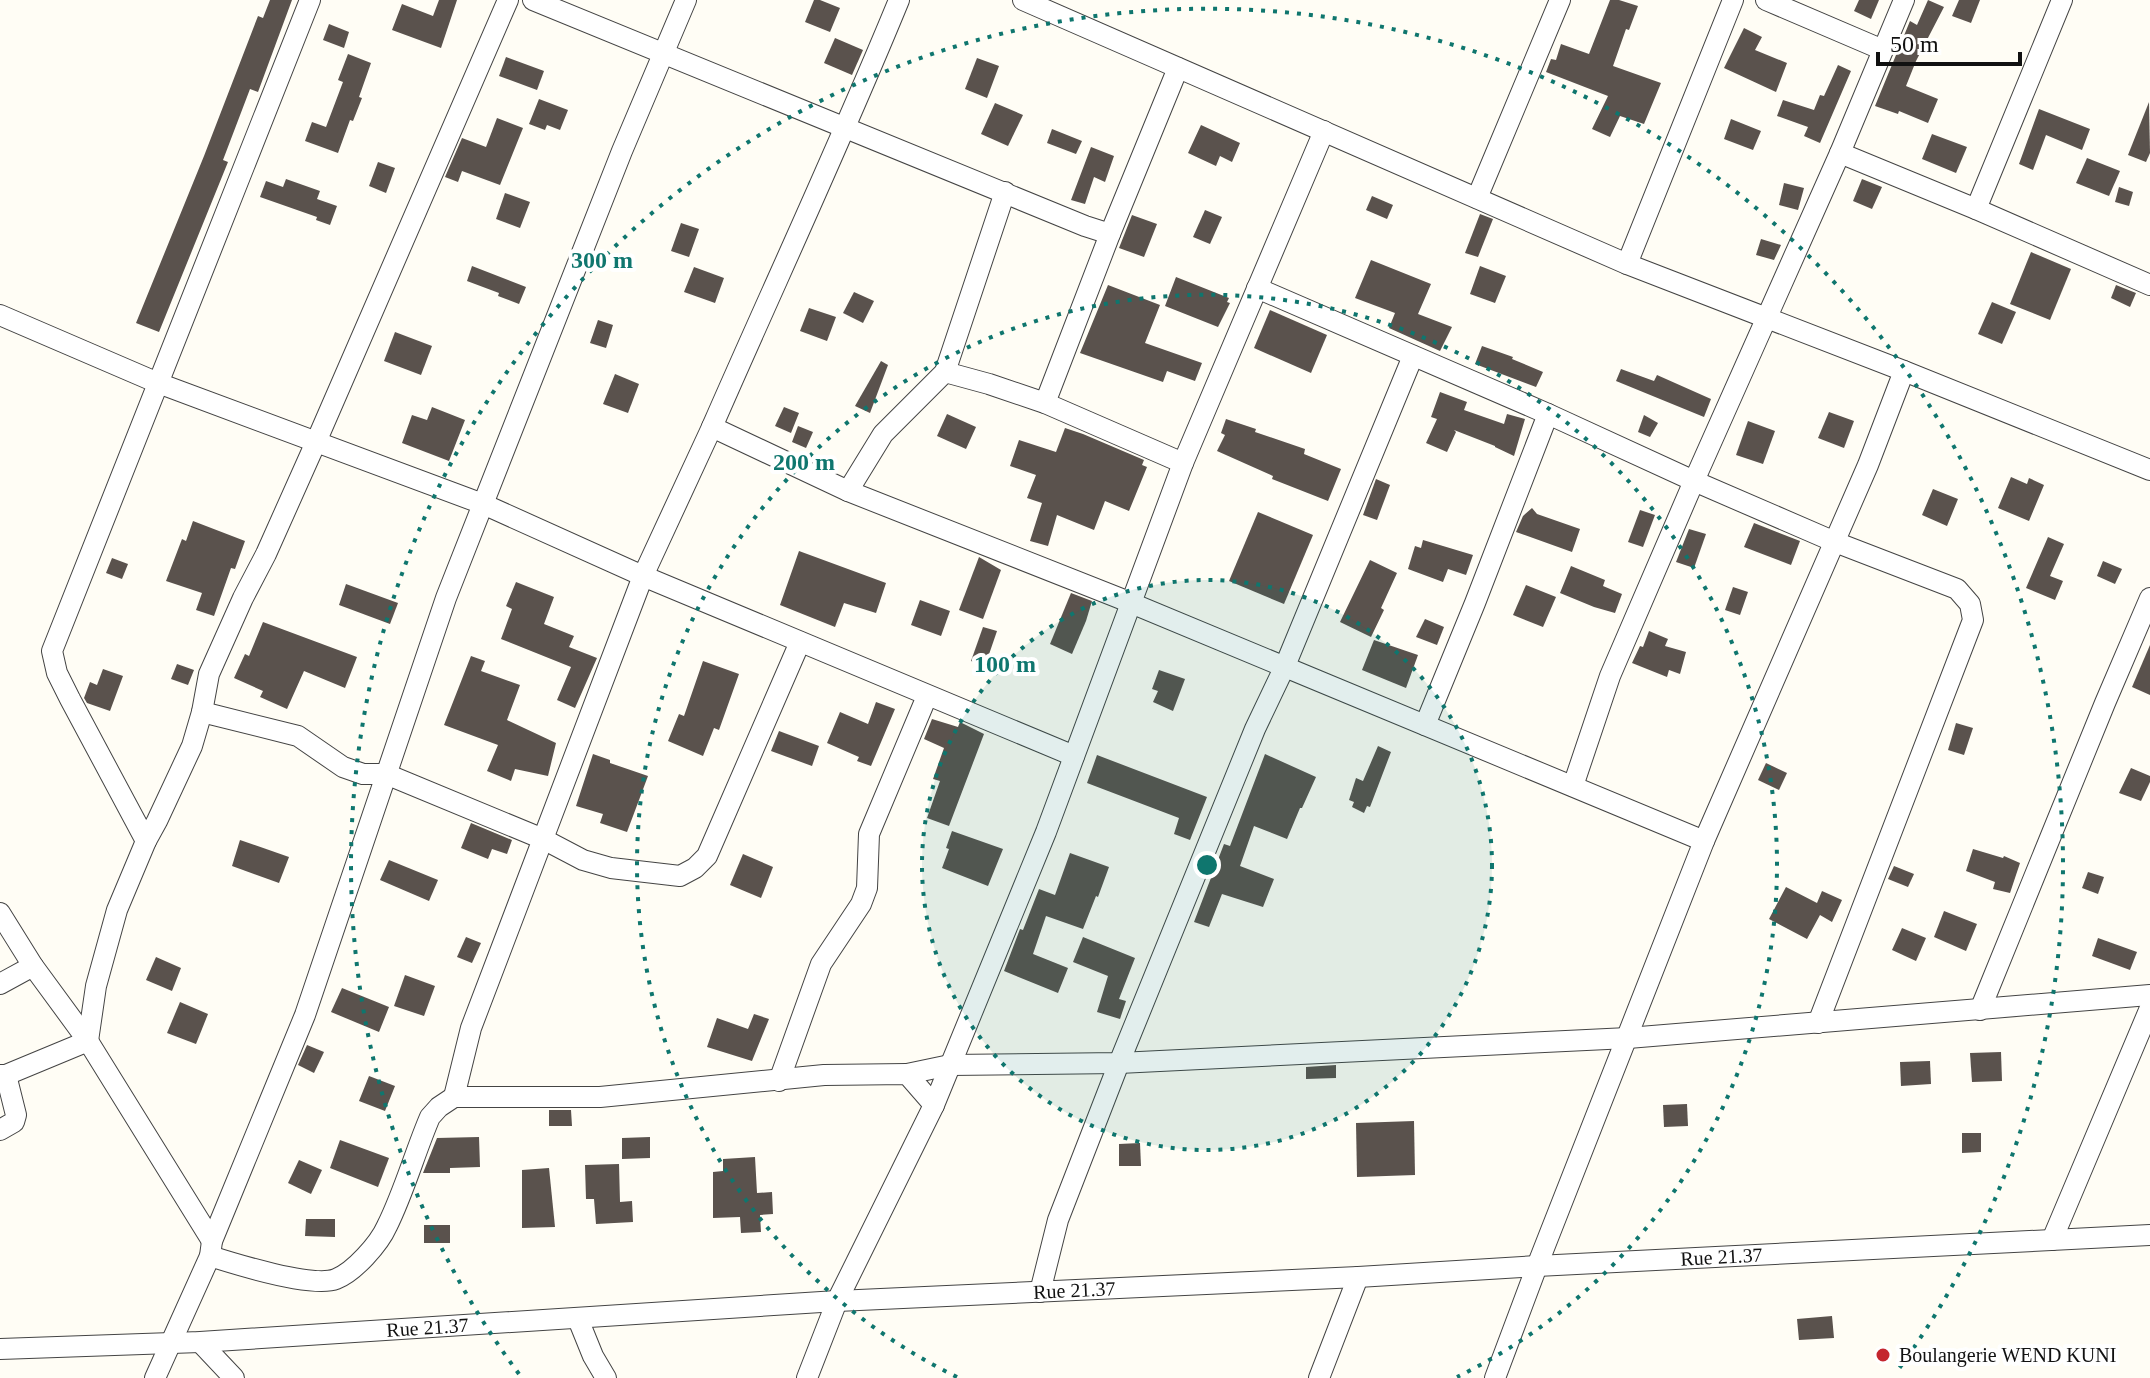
<svg xmlns="http://www.w3.org/2000/svg" width="2150" height="1378" viewBox="0 0 2150 1378" font-family="Georgia,serif">
	<style>
		.building { fill: #5a524d }
		.lines { fill: none; stroke-linecap: round; stroke-linejoin: round }
		.street-casing { stroke: #444; stroke-width: 22 }
		.street { stroke: #fff; stroke-width: 20 }
		.ring { fill: none; stroke: #0f766e; stroke-width: 4; stroke-dasharray: 4 8 }
		.poi-dot { fill: #c4262e; stroke: #fff; stroke-width: 3 }
		.labels { text-anchor: middle; stroke-width: 8; stroke-linejoin: round; paint-order: stroke }
		.street-label { font-size: 20px; fill: #111; stroke: #fff }
		.poi-label { font-size: 20px; fill: #111; stroke: #fff; text-anchor: start }
		.centre { fill: #0f766e; stroke: #fff; stroke-width: 4 }
		.ring-label { font-size: 24px; text-anchor: middle; font-weight: bold; fill: #0f766e; stroke: #fff; stroke-width: 8; stroke-linejoin: round; paint-order: stroke }
	</style>
	<rect width="100%" height="100%" fill="#fffdf5"/>
	<!-- building -->
	<g class="building">
		<polygon points="270,0 292,0 258,92 250,89 223,160 228,162 159,332 136,323 204,156 258,16 263,18"/>
		<polygon points="439,0 457,0 441,48 392,30 402,4 433,16"/>
		<polygon points="814,0 820,0 840,8 830,32 805,22"/>
		<polygon points="1610,0 1619,0 1638,6 1629,30 1626,29 1613,66 1661,83 1644,124 1620,116 1610,137 1592,129 1608,96 1546,72 1551,59 1556,60 1561,44 1589,54"/>
		<polygon points="1859,0 1879,0 1871,19 1854,11"/>
		<polygon points="1928,0 1944,7 1916,61 1906,86 1938,99 1928,123 1899,111 1898,114 1875,106 1910,21 1917,25"/>
		<polygon points="1959,0 1980,0 1971,23 1952,16"/>
		<polygon points="329,24 349,32 344,48 323,40"/>
		<polygon points="1744,28 1762,37 1755,50 1787,63 1776,92 1724,68"/>
		<polygon points="835,38 863,50 852,75 824,63"/>
		<polygon points="348,54 371,63 359,97 362,98 353,121 350,120 338,153 305,141 312,122 326,127 343,82 338,80"/>
		<polygon points="506,57 544,71 537,90 499,76"/>
		<polygon points="977,58 999,66 987,98 965,89"/>
		<polygon points="1838,65 1851,71 1820,143 1804,136 1808,127 1777,116 1783,100 1814,110 1820,95 1824,96"/>
		<polygon points="539,99 568,110 560,130 547,125 545,130 529,124"/>
		<polygon points="2149,102 2150,153 2146,162 2128,155"/>
		<polygon points="995,103 1023,115 1008,146 981,134"/>
		<polygon points="2039,109 2090,129 2082,150 2046,135 2033,170 2019,164"/>
		<polygon points="497,118 523,128 500,185 462,171 458,182 445,177 462,138 486,147"/>
		<polygon points="1731,119 1761,131 1753,150 1724,139"/>
		<polygon points="1201,125 1240,143 1232,162 1220,156 1216,166 1188,153"/>
		<polygon points="1052,129 1082,141 1076,154 1047,143"/>
		<polygon points="1932,134 1967,147 1956,173 1922,159"/>
		<polygon points="1091,147 1114,156 1105,182 1094,177 1085,204 1071,200"/>
		<polygon points="2087,158 2120,171 2109,196 2076,183"/>
		<polygon points="378,162 395,168 386,193 369,186"/>
		<polygon points="286,179 320,191 317,199 337,206 330,225 316,220 317,217 260,197 266,181 283,187"/>
		<polygon points="1862,179 1882,187 1872,209 1853,201"/>
		<polygon points="1784,183 1804,188 1798,210 1779,205"/>
		<polygon points="2119,187 2133,192 2129,206 2115,202"/>
		<polygon points="505,193 530,202 520,228 496,219"/>
		<polygon points="1372,196 1393,205 1387,219 1366,210"/>
		<polygon points="1205,210 1222,217 1210,244 1193,237"/>
		<polygon points="1480,214 1493,219 1478,257 1465,253"/>
		<polygon points="1132,215 1157,224 1144,257 1119,248"/>
		<polygon points="681,223 699,229 689,257 671,251"/>
		<polygon points="1761,239 1781,245 1774,260 1756,255"/>
		<polygon points="2031,252 2071,269 2050,320 2010,304"/>
		<polygon points="1371,260 1431,284 1418,314 1452,327 1440,351 1389,328 1395,313 1355,298"/>
		<polygon points="472,266 526,287 519,304 498,296 499,293 467,281"/>
		<polygon points="1480,266 1506,276 1495,303 1470,294"/>
		<polygon points="694,267 724,278 715,303 684,292"/>
		<polygon points="1176,277 1229,298 1227,302 1230,303 1218,327 1165,306"/>
		<polygon points="1108,285 1160,305 1145,343 1202,363 1195,381 1167,371 1163,382 1080,353"/>
		<polygon points="2116,285 2136,293 2130,307 2111,298"/>
		<polygon points="854,292 874,301 863,323 843,313"/>
		<polygon points="1992,302 2016,312 2002,344 1978,334"/>
		<polygon points="809,308 836,317 827,341 800,331"/>
		<polygon points="1270,310 1327,335 1311,373 1254,348"/>
		<polygon points="598,320 613,325 606,348 590,343"/>
		<polygon points="395,332 432,346 421,375 384,361"/>
		<polygon points="1482,346 1513,357 1512,359 1543,372 1536,387 1475,364"/>
		<polygon points="881,361 888,365 870,413 855,406"/>
		<polygon points="1621,369 1654,381 1657,375 1711,399 1704,417 1616,381"/>
		<polygon points="615,374 639,384 628,413 603,404"/>
		<polygon points="1440,392 1467,402 1464,410 1504,424 1507,414 1525,419 1514,456 1495,447 1495,446 1454,430 1456,432 1447,452 1426,443 1437,419 1431,417"/>
		<polygon points="432,407 465,420 449,461 402,443 412,415 427,420"/>
		<polygon points="784,407 799,413 791,433 775,426"/>
		<polygon points="1829,412 1854,421 1844,448 1818,438"/>
		<polygon points="947,414 976,427 966,449 937,436"/>
		<polygon points="1644,415 1658,423 1650,437 1638,432"/>
		<polygon points="1226,419 1256,429 1255,432 1305,449 1304,454 1341,469 1328,501 1272,479 1273,476 1217,451 1225,435 1221,433"/>
		<polygon points="1748,421 1775,431 1763,464 1736,455"/>
		<polygon points="798,426 813,432 806,448 792,442"/>
		<polygon points="1065,428 1083,434 1144,460 1142,465 1147,467 1129,511 1105,501 1094,530 1057,515 1048,546 1030,541 1042,503 1027,498 1036,475 1010,466 1019,440 1056,452"/>
		<polygon points="2011,477 2027,484 2029,478 2044,485 2029,521 1998,508"/>
		<polygon points="1376,479 1390,485 1377,520 1363,515"/>
		<polygon points="1933,489 1958,499 1947,526 1922,515"/>
		<polygon points="1532,508 1537,514 1580,529 1572,552 1516,532 1523,516"/>
		<polygon points="1640,510 1655,515 1643,547 1628,542"/>
		<polygon points="1258,512 1313,535 1284,604 1229,581"/>
		<polygon points="193,521 245,541 235,569 231,568 214,616 196,610 202,593 166,581 182,539 186,541"/>
		<polygon points="1754,523 1800,541 1791,565 1744,547"/>
		<polygon points="1689,529 1706,534 1694,568 1676,562"/>
		<polygon points="2048,537 2064,544 2050,576 2063,581 2055,600 2026,588"/>
		<polygon points="1423,540 1473,555 1466,575 1448,569 1443,582 1408,569 1415,546 1421,548"/>
		<polygon points="799,551 886,583 876,613 844,603 835,627 780,605"/>
		<polygon points="979,557 1001,570 983,619 959,610"/>
		<polygon points="112,558 128,564 122,579 106,573"/>
		<polygon points="1370,560 1397,573 1381,608 1384,610 1371,637 1340,622"/>
		<polygon points="2103,561 2122,569 2115,584 2097,576"/>
		<polygon points="1571,566 1605,580 1603,586 1622,594 1615,613 1594,607 1560,593"/>
		<polygon points="516,582 554,597 544,624 574,636 569,647 597,658 575,708 557,700 571,667 501,639 512,609 506,606"/>
		<polygon points="346,584 398,603 390,624 339,605"/>
		<polygon points="1526,585 1556,597 1543,627 1513,615"/>
		<polygon points="1733,587 1748,592 1740,615 1725,610"/>
		<polygon points="1071,593 1092,601 1086,621 1072,654 1050,644"/>
		<polygon points="920,600 950,611 941,636 911,625"/>
		<polygon points="1425,619 1444,627 1437,645 1416,637"/>
		<polygon points="263,622 357,657 345,688 304,671 287,709 260,697 263,691 234,678 245,654 249,656"/>
		<polygon points="983,627 997,631 985,666 971,661"/>
		<polygon points="1649,631 1668,639 1665,646 1686,652 1680,674 1669,670 1667,677 1632,663 1640,646 1643,647"/>
		<polygon points="1374,640 1418,655 1406,688 1362,670"/>
		<polygon points="2150,645 2150,695 2132,687"/>
		<polygon points="471,656 485,661 481,671 520,685 507,720 556,743 548,776 515,769 511,781 487,771 498,745 444,725"/>
		<polygon points="703,661 739,674 719,730 714,728 703,756 668,741 679,714 684,716"/>
		<polygon points="177,664 194,670 188,685 171,679"/>
		<polygon points="103,669 123,676 110,711 87,703 84,698 90,682 97,685"/>
		<polygon points="1159,670 1185,679 1173,711 1153,702 1158,691 1152,689"/>
		<polygon points="876,702 895,709 871,766 857,761 859,757 827,743 840,712 868,724"/>
		<polygon points="932,719 958,727 960,722 984,734 949,826 927,818 940,781 933,779 944,748 924,739"/>
		<polygon points="1956,723 1973,728 1964,755 1948,750"/>
		<polygon points="779,731 819,746 812,766 771,751"/>
		<polygon points="1378,746 1391,752 1370,807 1367,806 1364,813 1352,807 1354,802 1349,800 1356,778 1363,781"/>
		<polygon points="593,754 610,760 610,763 648,776 627,832 600,823 603,814 576,806"/>
		<polygon points="1265,754 1316,777 1302,808 1300,808 1287,839 1254,826 1240,866 1274,879 1263,907 1222,894 1209,927 1194,922 1224,844 1230,846"/>
		<polygon points="1097,755 1207,797 1190,840 1174,834 1179,818 1087,783"/>
		<polygon points="1766,763 1787,773 1779,790 1758,780"/>
		<polygon points="2131,768 2150,776 2150,782 2141,801 2119,793"/>
		<polygon points="471,823 512,840 507,854 492,849 488,859 461,848"/>
		<polygon points="952,831 1003,849 988,886 942,868 949,849 946,848"/>
		<polygon points="240,840 289,857 279,883 232,866"/>
		<polygon points="1973,849 2003,858 2004,856 2020,863 2010,893 1993,889 1995,882 1966,871"/>
		<polygon points="1070,853 1109,867 1098,897 1096,896 1083,929 1046,916 1033,954 1068,968 1058,993 1004,971 1020,929 1023,930 1039,889 1055,895"/>
		<polygon points="743,854 773,867 761,898 730,885"/>
		<polygon points="389,860 438,880 429,901 380,880"/>
		<polygon points="1894,866 1914,874 1908,887 1888,879"/>
		<polygon points="2088,872 2104,877 2098,894 2082,888"/>
		<polygon points="1786,887 1817,903 1822,891 1842,900 1832,922 1820,915 1807,939 1769,919"/>
		<polygon points="1944,911 1977,924 1966,951 1934,937"/>
		<polygon points="1902,928 1926,938 1916,961 1892,950"/>
		<polygon points="466,937 481,943 472,963 457,957"/>
		<polygon points="1083,937 1135,958 1119,999 1126,1001 1120,1019 1097,1012 1108,976 1073,962"/>
		<polygon points="2098,938 2137,952 2130,970 2092,956"/>
		<polygon points="156,957 181,968 172,991 146,980"/>
		<polygon points="405,975 435,986 424,1016 394,1006"/>
		<polygon points="342,988 389,1007 379,1032 331,1012"/>
		<polygon points="180,1002 208,1014 196,1044 167,1033"/>
		<polygon points="754,1014 769,1019 752,1061 707,1047 717,1018 748,1029"/>
		<polygon points="307,1045 324,1052 314,1073 298,1065"/>
		<polygon points="2001,1052 2002,1081 1972,1082 1970,1053"/>
		<polygon points="1930,1061 1931,1084 1901,1086 1900,1062"/>
		<polygon points="1336,1065 1336,1078 1306,1079 1306,1067"/>
		<polygon points="369,1076 395,1086 385,1111 359,1101"/>
		<polygon points="1687,1104 1688,1126 1664,1127 1663,1105"/>
		<polygon points="549,1110 571,1110 572,1126 549,1126"/>
		<polygon points="1414,1121 1415,1175 1357,1177 1356,1123"/>
		<polygon points="1962,1133 1981,1133 1981,1152 1962,1153"/>
		<polygon points="479,1137 480,1167 450,1168 450,1173 423,1173 437,1138"/>
		<polygon points="650,1137 650,1158 622,1159 622,1138"/>
		<polygon points="340,1140 389,1158 378,1187 330,1168"/>
		<polygon points="1140,1143 1141,1166 1119,1166 1119,1144"/>
		<polygon points="755,1157 757,1193 772,1192 773,1214 760,1215 761,1232 741,1233 740,1217 713,1218 713,1172 723,1171 723,1159"/>
		<polygon points="299,1160 322,1170 311,1194 288,1183"/>
		<polygon points="619,1164 620,1202 632,1201 633,1222 596,1224 594,1199 586,1199 585,1165"/>
		<polygon points="549,1168 555,1227 522,1228 522,1170"/>
		<polygon points="306,1219 335,1219 335,1237 305,1236"/>
		<rect x="424" y="1225" width="26" height="18"/>
		<polygon points="1832,1316 1834,1338 1799,1340 1797,1319"/>
	</g>
	<g class="lines">
		<!-- street casing -->
		<g class="street-casing">
			<g id="street">
				<polyline points="533,0 1085,226 1110,234"/>
				<polyline points="1023,0 1627,264 1904,371 2150,470"/>
				<polyline points="1766,0 1883,50"/>
				<polyline points="1840,153 1976,209 2150,285"/>
				<polyline points="1477,198 1560,0"/>
				<polyline points="1976,209 2062,0"/>
				<polyline points="1627,264 1733,0"/>
				<polyline points="1257,288 1548,414 1694,481 1835,542 1957,589 1970,604 1973,620 1818,1023"/>
				<polyline points="0,315 158,383 483,504 643,576 712,427 848,491 1119,598 1704,841"/>
				<polyline points="945,372 989,384 1045,403 1183,463"/>
				<polyline points="1045,403 1110,234 1178,68"/>
				<path d="M712 427C774 285 840 144 899 0"/>
				<polyline points="848,491 883,434 945,372 1005,192"/>
				<polyline points="202,712 298,736 343,767 363,774 386,774 543,839 583,860 611,868 680,876 695,868 707,856 800,642"/>
				<polyline points="1425,725 1475,603 1548,414"/>
				<polyline points="1573,786 1610,676 1694,481 1840,153 1904,0"/>
				<polyline points="146,841 70,699 57,673 52,651 310,0"/>
				<polyline points="0,913 33,966 88,1041 212,1241"/>
				<polyline points="0,984 33,966"/>
				<polyline points="1980,1010 2105,703 2150,598"/>
				<polyline points="907,1074 950,1065 1119,1063 1628,1038 2150,995"/>
				<polyline points="0,1075 6,1075 88,1041 96,986 117,910 146,841 157,821 192,746 202,712 209,674 243,598 266,554 316,442 508,0"/>
				<polyline points="779,1081 821,964 861,904 867,888 869,834 927,696"/>
				<polyline points="454,1097 471,1028 643,576 1074,756"/>
				<polyline points="0,1130 14,1122 16,1115 6,1075"/>
				<polyline points="2052,1240 2150,1008"/>
				<path d="M210 1256C235 1264 313 1288 336 1279 354 1272 379 1244 387 1226 404 1192 415 1152 430 1117L439 1107 454 1097H600L824 1075 907 1074 934 1105"/>
				<polyline points="1040,1292 1058,1220 1119,1063 1255,729 1285,666 1413,356"/>
				<polyline points="578,1319 593,1356 606,1378"/>
				<polyline points="200,1342 234,1378"/>
				<path id="s1" d="M0 1349 200 1342 837 1301 1358 1277 1537 1266 2150 1235"/>
				<polyline points="155,1378 210,1256 212,1241 305,1015 446,598 622,151 686,0"/>
				<polyline points="807,1378 837,1301 934,1105 1046,832 1183,463 1324,131"/>
				<polyline points="1319,1378 1358,1277"/>
				<polyline points="1495,1378 1537,1266 1704,841 1868,465 1904,371"/>
			</g>
		</g>
		<!-- street -->
		<use href="#street" class="street"/>
	</g>
	<!-- distance rings -->
	<circle cx="1207" cy="865" r="285" fill="#0f766e" fill-opacity=".12"/>
	<g class="ring">
		<circle cx="1207" cy="865" r="285"/>
		<path d="M957 1377A570 570 0 1 1 1457 1377"/>
		<path d="M519 1374A856 856 0 1 1 1895 1374"/>
	</g>
	<!-- markers -->
	<circle class="poi-dot" cx="1883" cy="1355" r="8"/>
	<g class="labels">
		<!-- street labels -->
		<g class="street-label">
			<text dy="7" stroke="none"><textPath href="#s1" startOffset="1724">Rue 21.37</textPath></text>
			<text dy="7" stroke="none"><textPath href="#s1" startOffset="1076">Rue 21.37</textPath></text>
			<text dy="7" stroke="none"><textPath href="#s1" startOffset="428">Rue 21.37</textPath></text>
		</g>
		<!-- poi labels -->
		<g class="poi-label">
			<text x="1899" y="1362">Boulangerie WEND KUNI</text>
		</g>
	</g>
	<circle cx="1207" cy="865" r="12" class="centre"/>
	<g class="ring-label">
		<text x="602" y="268">300 m</text>
		<text x="804" y="470">200 m</text>
		<text x="1005" y="672">100 m</text>
	</g>
	<!-- scale -->
	<path d="M1878 52v12h142v-12" fill="none" stroke="#111111" stroke-width="4"/>
	<text x="1890" y="52" font-size="24" fill="#111111" stroke="#ffffff" stroke-width="6" paint-order="stroke">50 m</text>
</svg>
